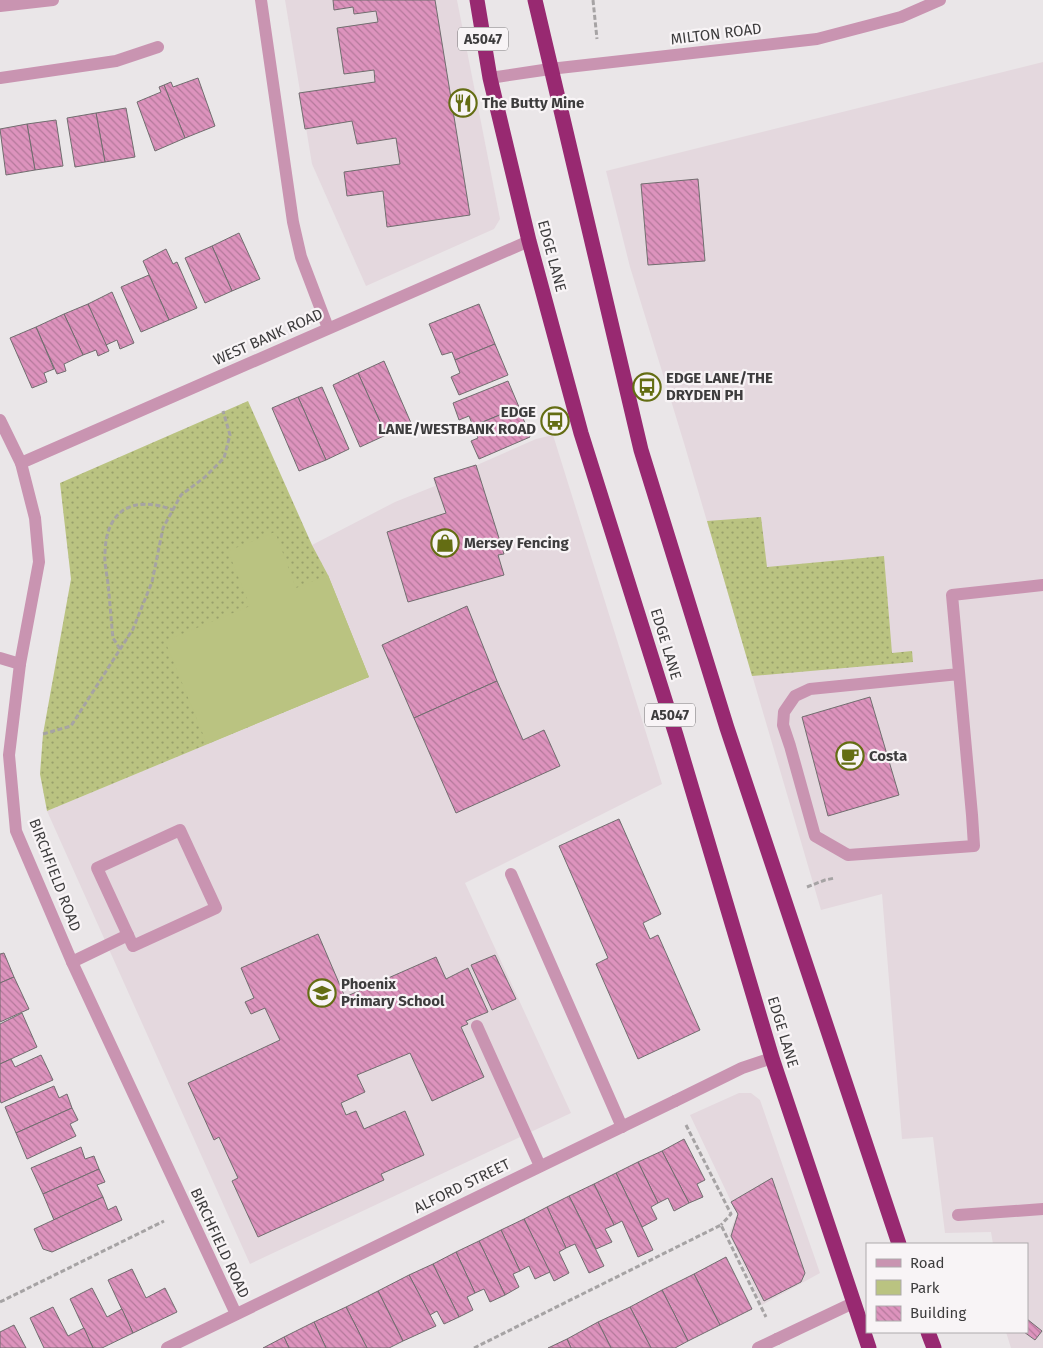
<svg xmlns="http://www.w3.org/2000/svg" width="1043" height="1348" viewBox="0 0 1043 1348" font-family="'Fira Sans',sans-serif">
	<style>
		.built { fill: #e4d8de }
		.green { fill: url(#green-dots) }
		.pitch { fill: #bac381 }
		.building { fill: url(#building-back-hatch); stroke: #716d6f }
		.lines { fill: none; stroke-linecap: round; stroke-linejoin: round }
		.path { stroke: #a6a3a4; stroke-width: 3; stroke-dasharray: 5 2.5; stroke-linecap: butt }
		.lane { stroke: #c994b1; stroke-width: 12 }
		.street { stroke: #c994b1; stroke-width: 12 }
		.highway { stroke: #982971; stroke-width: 15 }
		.labels { text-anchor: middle; stroke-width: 4.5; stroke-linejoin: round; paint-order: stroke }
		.shield { fill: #f8f4f6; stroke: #757374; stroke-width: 1 }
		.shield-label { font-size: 14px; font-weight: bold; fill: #3d3c3d }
		.street-label { font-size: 15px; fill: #3d3c3d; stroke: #f8f4f6 }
		.poi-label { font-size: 15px; font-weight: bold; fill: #3d3c3d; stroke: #f8f4f6; text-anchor: start }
	</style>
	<defs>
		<pattern id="green-dots" width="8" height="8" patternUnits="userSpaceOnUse" patternTransform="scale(1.25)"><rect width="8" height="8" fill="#bac381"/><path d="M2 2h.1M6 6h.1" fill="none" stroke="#98a06b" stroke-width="1.8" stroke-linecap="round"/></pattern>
		<pattern id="building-back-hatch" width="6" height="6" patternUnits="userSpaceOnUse" patternTransform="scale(1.25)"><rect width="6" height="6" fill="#dd93bd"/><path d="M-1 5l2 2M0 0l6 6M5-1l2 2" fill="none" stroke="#b4799b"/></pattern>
	</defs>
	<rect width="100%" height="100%" fill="#eae6e8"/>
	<!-- built -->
	<g class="built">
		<polygon points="285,0 457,0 500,219 494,229 366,286 312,164"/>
		<polygon points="1043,62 1043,1348 1011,1348 1006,1332 1027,1332 1027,1244 993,1244 991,1232 945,1233 933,1137 902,1139 882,894 821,910 684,443 630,267 606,171"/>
		<polygon points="553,435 662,784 465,883 571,1113 250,1264 47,811 369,677 328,575 312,545 395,502 435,486 433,478 477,465 536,439"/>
		<polygon points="739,1093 751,1093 760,1100 820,1273 762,1305 729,1234 737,1214 690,1115"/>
	</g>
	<!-- green -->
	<g class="green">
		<polygon points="248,401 312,545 328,575 369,677 47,811 40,774 43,734 71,579 60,483"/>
		<polygon points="761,517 767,567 884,556 892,653 912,651 913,662 752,676 707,521"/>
	</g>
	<!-- pitch -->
	<polygon class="pitch" points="275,532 296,588 328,575 369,677 207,744 165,641 250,606 228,551"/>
	<!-- building -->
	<g class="building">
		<polygon points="333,0 435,0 470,215 387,227 383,191 347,196 344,172 400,164 396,138 357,144 352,121 305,129 299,93 375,82 374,70 344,74 337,28 378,22 376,11 354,14 353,7 334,10"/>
		<polygon points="198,78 215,126 185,138 164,85 171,82 173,87"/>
		<polygon points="164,85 185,138 155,151 137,102 161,92 159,87"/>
		<polygon points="126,108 135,157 105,162 96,113"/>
		<polygon points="96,113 105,162 75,167 67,118"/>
		<polygon points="56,120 63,166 35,170 27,124"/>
		<polygon points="27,124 35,170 6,175 0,129"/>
		<polygon points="698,179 705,261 648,265 641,184"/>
		<polygon points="239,233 260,279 232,291 212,246"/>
		<polygon points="212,246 232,291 205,303 185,258"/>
		<polygon points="166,249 173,264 177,262 197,308 169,320 143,261"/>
		<polygon points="149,275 169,320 141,332 121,287"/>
		<polygon points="112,292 134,343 120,349 117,340 106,345 88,304"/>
		<polygon points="88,304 109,351 98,356 96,350 83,355 64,314"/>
		<polygon points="479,304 495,344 455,360 452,352 442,355 429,324"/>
		<polygon points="64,314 83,355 64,364 66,371 57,374 36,327"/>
		<polygon points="36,327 54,369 44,373 47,382 32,388 10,338"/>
		<polygon points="495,344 508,375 459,395 451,377 460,373 455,360"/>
		<polygon points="384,361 411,423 386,435 358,373"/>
		<polygon points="358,373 386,435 360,447 333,385"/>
		<polygon points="508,381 519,407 473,426 469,416 459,420 453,403"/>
		<polygon points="322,387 349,449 326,460 298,397"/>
		<polygon points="298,397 326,460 299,471 272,408"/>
		<polygon points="519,407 530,437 479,459 471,441 478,438 473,426"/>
		<polygon points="476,465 504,554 498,555 504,575 408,602 387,532 446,513 434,478"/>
		<polygon points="467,606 497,681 414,718 382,645"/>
		<polygon points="497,681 523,740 544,730 560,766 456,813 414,718"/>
		<polygon points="870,697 899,795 828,816 802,717"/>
		<polygon points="619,819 661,914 643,923 650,939 658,935 700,1030 638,1059 596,964 608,958 559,846"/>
		<polygon points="318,934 345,997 436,957 446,979 468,968 488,1012 466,1021 468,1024 461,1027 484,1077 432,1101 410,1053 357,1075 365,1092 341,1103 346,1115 356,1111 364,1129 405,1111 424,1155 381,1174 384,1180 258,1237 232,1181 238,1178 219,1137 214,1140 188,1083 280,1040 265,1008 251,1014 245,1002 254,998 241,968"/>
		<polygon points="4,953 14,977 0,983 0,954"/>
		<polygon points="495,955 516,999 492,1010 471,965"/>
		<polygon points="14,977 29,1009 0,1022 0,983"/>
		<polygon points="22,1013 37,1047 0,1064 0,1024"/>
		<polygon points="41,1055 53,1080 1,1103 0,1099 0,1064 11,1059 15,1067"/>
		<polygon points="54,1086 59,1098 67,1094 72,1108 16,1133 5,1107"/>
		<polygon points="72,1108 78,1120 70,1124 76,1136 27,1159 16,1133"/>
		<polygon points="684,1139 705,1180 697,1184 703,1197 689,1203 662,1151"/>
		<polygon points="81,1147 85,1159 94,1156 99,1169 43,1194 31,1168"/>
		<polygon points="662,1151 689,1203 674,1211 668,1198 658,1203 638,1162"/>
		<polygon points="638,1162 658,1203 651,1207 657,1219 642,1227 616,1173"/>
		<polygon points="99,1169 105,1182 97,1185 103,1197 54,1220 43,1194"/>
		<polygon points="616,1173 653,1250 638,1257 622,1221 614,1225 594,1184"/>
		<polygon points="772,1178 805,1273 801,1282 764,1301 731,1236 738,1214 731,1202"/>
		<polygon points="594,1184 614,1225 605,1229 612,1242 596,1249 569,1196"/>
		<polygon points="569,1196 604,1266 589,1273 575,1244 566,1248 547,1207"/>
		<polygon points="103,1197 108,1210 116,1206 122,1220 52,1252 43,1249 34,1229"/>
		<polygon points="547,1207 566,1248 559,1252 569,1273 554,1281 524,1219"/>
		<polygon points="524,1219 550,1272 535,1279 529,1266 520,1271 501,1230"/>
		<polygon points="501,1230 520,1271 513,1274 519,1287 505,1295 479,1241"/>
		<polygon points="479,1241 505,1295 490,1302 484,1289 475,1293 456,1252"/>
		<polygon points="456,1252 475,1293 467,1297 473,1310 459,1317 433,1264"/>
		<polygon points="726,1257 752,1309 720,1325 694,1274"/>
		<polygon points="433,1264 459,1317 444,1324 437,1311 430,1315 409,1275"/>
		<polygon points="132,1269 146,1298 165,1288 177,1312 133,1333 108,1280"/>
		<polygon points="694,1274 720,1325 688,1341 662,1290"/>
		<polygon points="409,1275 436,1326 403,1341 378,1291"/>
		<polygon points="92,1288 107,1317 122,1309 133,1333 102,1348 93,1348 70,1299"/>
		<polygon points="662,1290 688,1341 675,1348 651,1348 630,1307"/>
		<polygon points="378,1291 403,1341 389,1348 367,1348 346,1307"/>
		<polygon points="53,1307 68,1336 84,1328 93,1348 44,1348 30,1318"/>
		<polygon points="346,1307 367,1348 326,1348 314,1322"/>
		<polygon points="630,1307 651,1348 611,1348 598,1322"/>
		<polygon points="1027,1319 1042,1331 1035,1340 1024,1332 1027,1332"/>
		<polygon points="314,1322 326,1348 289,1348 284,1337"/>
		<polygon points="598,1322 611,1348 571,1348 567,1339"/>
		<polygon points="14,1325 26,1348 0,1348 0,1332"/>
		<polygon points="284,1337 289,1348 263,1348"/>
		<polygon points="567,1339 571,1348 548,1348"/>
	</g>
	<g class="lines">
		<!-- path -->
		<g class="path">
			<polyline points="593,0 597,39"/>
			<path d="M120 649 113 638C111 620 110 602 108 584 107 574 104 563 105 553 106 509 134 495 173 510"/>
			<polyline points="43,734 71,726 133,629 152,582 163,528 181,495 205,477 224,458 230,435 223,411"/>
			<polyline points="807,887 825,880 835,878"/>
			<polyline points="686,1125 731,1214 721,1225"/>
			<polyline points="0,1302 164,1221"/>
			<polyline points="474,1348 721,1225 766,1317"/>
		</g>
		<!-- lane -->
		<g class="lane">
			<polyline points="261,0 293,222 301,257 328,328"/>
			<polyline points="0,6 53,0"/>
			<polyline points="0,78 116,61 158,47"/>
			<polyline points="959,674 810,689 795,696 784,712 783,725 790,746 815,836 848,855 974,846 972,815 952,595 1043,585"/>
			<polygon points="180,830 216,908 133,946 97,868"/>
			<polyline points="511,874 622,1127"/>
			<polyline points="72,962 128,935"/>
			<polyline points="477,1026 540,1166"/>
			<polyline points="675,1101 742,1068 772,1058"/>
			<polyline points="958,1215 1043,1209"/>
			<polyline points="777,1339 853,1303"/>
		</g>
		<!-- street -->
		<g class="street">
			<polyline points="490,78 550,69 817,39 901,17 940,0"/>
			<polyline points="0,420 21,463 35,518 39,562 20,664 9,755 16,831 72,962 236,1314"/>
			<polyline points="21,463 529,241"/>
			<polyline points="0,658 20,664"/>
			<polyline points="167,1348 675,1101"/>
			<polyline points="758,1348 777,1339"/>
		</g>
		<!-- highway -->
		<g class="highway">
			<polyline points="477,0 490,78 529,241 581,433 676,735 772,1058 869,1348"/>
			<polyline points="535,0 641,450 727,728 899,1244"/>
			<polyline points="928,1332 934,1348"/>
		</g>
	</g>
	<!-- icons -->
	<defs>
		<g id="restaurant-ring" transform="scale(1.4375)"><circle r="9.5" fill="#f8f4f6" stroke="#646d13" stroke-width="1.5"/><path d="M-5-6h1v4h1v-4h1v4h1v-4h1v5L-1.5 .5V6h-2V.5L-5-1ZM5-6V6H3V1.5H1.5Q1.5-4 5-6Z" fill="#646d13"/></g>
		<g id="bus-ring" transform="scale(1.4375)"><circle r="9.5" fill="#f8f4f6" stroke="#646d13" stroke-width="1.5"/><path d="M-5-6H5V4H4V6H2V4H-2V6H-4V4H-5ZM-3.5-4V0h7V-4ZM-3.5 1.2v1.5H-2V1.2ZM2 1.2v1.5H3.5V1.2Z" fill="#646d13"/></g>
		<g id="shop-ring" transform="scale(1.4375)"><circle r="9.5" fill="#f8f4f6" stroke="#646d13" stroke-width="1.5"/><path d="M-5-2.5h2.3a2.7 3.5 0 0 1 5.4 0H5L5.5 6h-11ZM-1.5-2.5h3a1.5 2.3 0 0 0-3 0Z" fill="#646d13"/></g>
		<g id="cafe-ring" transform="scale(1.4375)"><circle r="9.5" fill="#f8f4f6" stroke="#646d13" stroke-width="1.5"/><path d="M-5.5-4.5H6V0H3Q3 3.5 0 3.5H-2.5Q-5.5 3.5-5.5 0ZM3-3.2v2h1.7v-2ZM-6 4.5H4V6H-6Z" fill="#646d13"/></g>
		<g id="school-ring" transform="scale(1.4375)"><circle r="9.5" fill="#f8f4f6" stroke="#646d13" stroke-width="1.5"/><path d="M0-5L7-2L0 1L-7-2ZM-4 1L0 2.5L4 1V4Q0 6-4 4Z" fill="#646d13"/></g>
	</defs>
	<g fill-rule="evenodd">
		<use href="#restaurant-ring" x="463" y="103"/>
		<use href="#bus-ring" x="647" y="387"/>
		<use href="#bus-ring" x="555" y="421"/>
		<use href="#shop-ring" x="445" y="543"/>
		<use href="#cafe-ring" x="850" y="756"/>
		<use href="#school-ring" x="322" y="993"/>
	</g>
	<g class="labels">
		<!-- shield labels -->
		<g class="shield">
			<rect x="458" y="27.5" width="50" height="23" rx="4"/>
			<rect x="645" y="703.5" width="50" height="23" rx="4"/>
		</g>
		<g class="shield-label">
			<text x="483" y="44">A5047</text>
			<text x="670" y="720">A5047</text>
		</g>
		<!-- street labels -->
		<g class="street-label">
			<text transform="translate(716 34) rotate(-7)" y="5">MILTON ROAD</text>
			<text transform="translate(552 256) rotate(75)" y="5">EDGE LANE</text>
			<text transform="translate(268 337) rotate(-24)" y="5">WEST BANK ROAD</text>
			<text transform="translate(666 644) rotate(73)" y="5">EDGE LANE</text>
			<text transform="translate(55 875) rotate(69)" y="5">BIRCHFIELD ROAD</text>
			<text transform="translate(783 1032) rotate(73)" y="5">EDGE LANE</text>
			<text transform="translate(462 1186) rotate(-26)" y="5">ALFORD STREET</text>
			<text transform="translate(220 1243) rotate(65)" y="5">BIRCHFIELD ROAD</text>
		</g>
		<!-- poi labels -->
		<g class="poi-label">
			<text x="482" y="108">The Butty Mine</text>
			<text x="666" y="383">EDGE LANE/THE<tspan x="666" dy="17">DRYDEN PH</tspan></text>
			<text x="536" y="417" text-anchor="end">EDGE<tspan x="536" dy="17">LANE/WESTBANK ROAD</tspan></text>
			<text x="464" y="548">Mersey Fencing</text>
			<text x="869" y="761">Costa</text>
			<text x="341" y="989">Phoenix<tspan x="341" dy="17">Primary School</tspan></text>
		</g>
	</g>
	<!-- legend -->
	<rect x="866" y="1243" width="162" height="90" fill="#f8f4f6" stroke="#adaaac"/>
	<rect x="876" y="1259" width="25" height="8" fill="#c994b1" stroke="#adaaac"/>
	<text x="910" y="1268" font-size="15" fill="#3d3c3d">Road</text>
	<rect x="876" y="1280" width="25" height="15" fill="#bac381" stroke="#adaaac"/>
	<text x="910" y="1293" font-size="15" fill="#3d3c3d">Park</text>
	<rect x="876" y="1306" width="25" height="15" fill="url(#building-back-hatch)" stroke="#adaaac"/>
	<text x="910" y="1318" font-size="15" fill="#3d3c3d">Building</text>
</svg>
